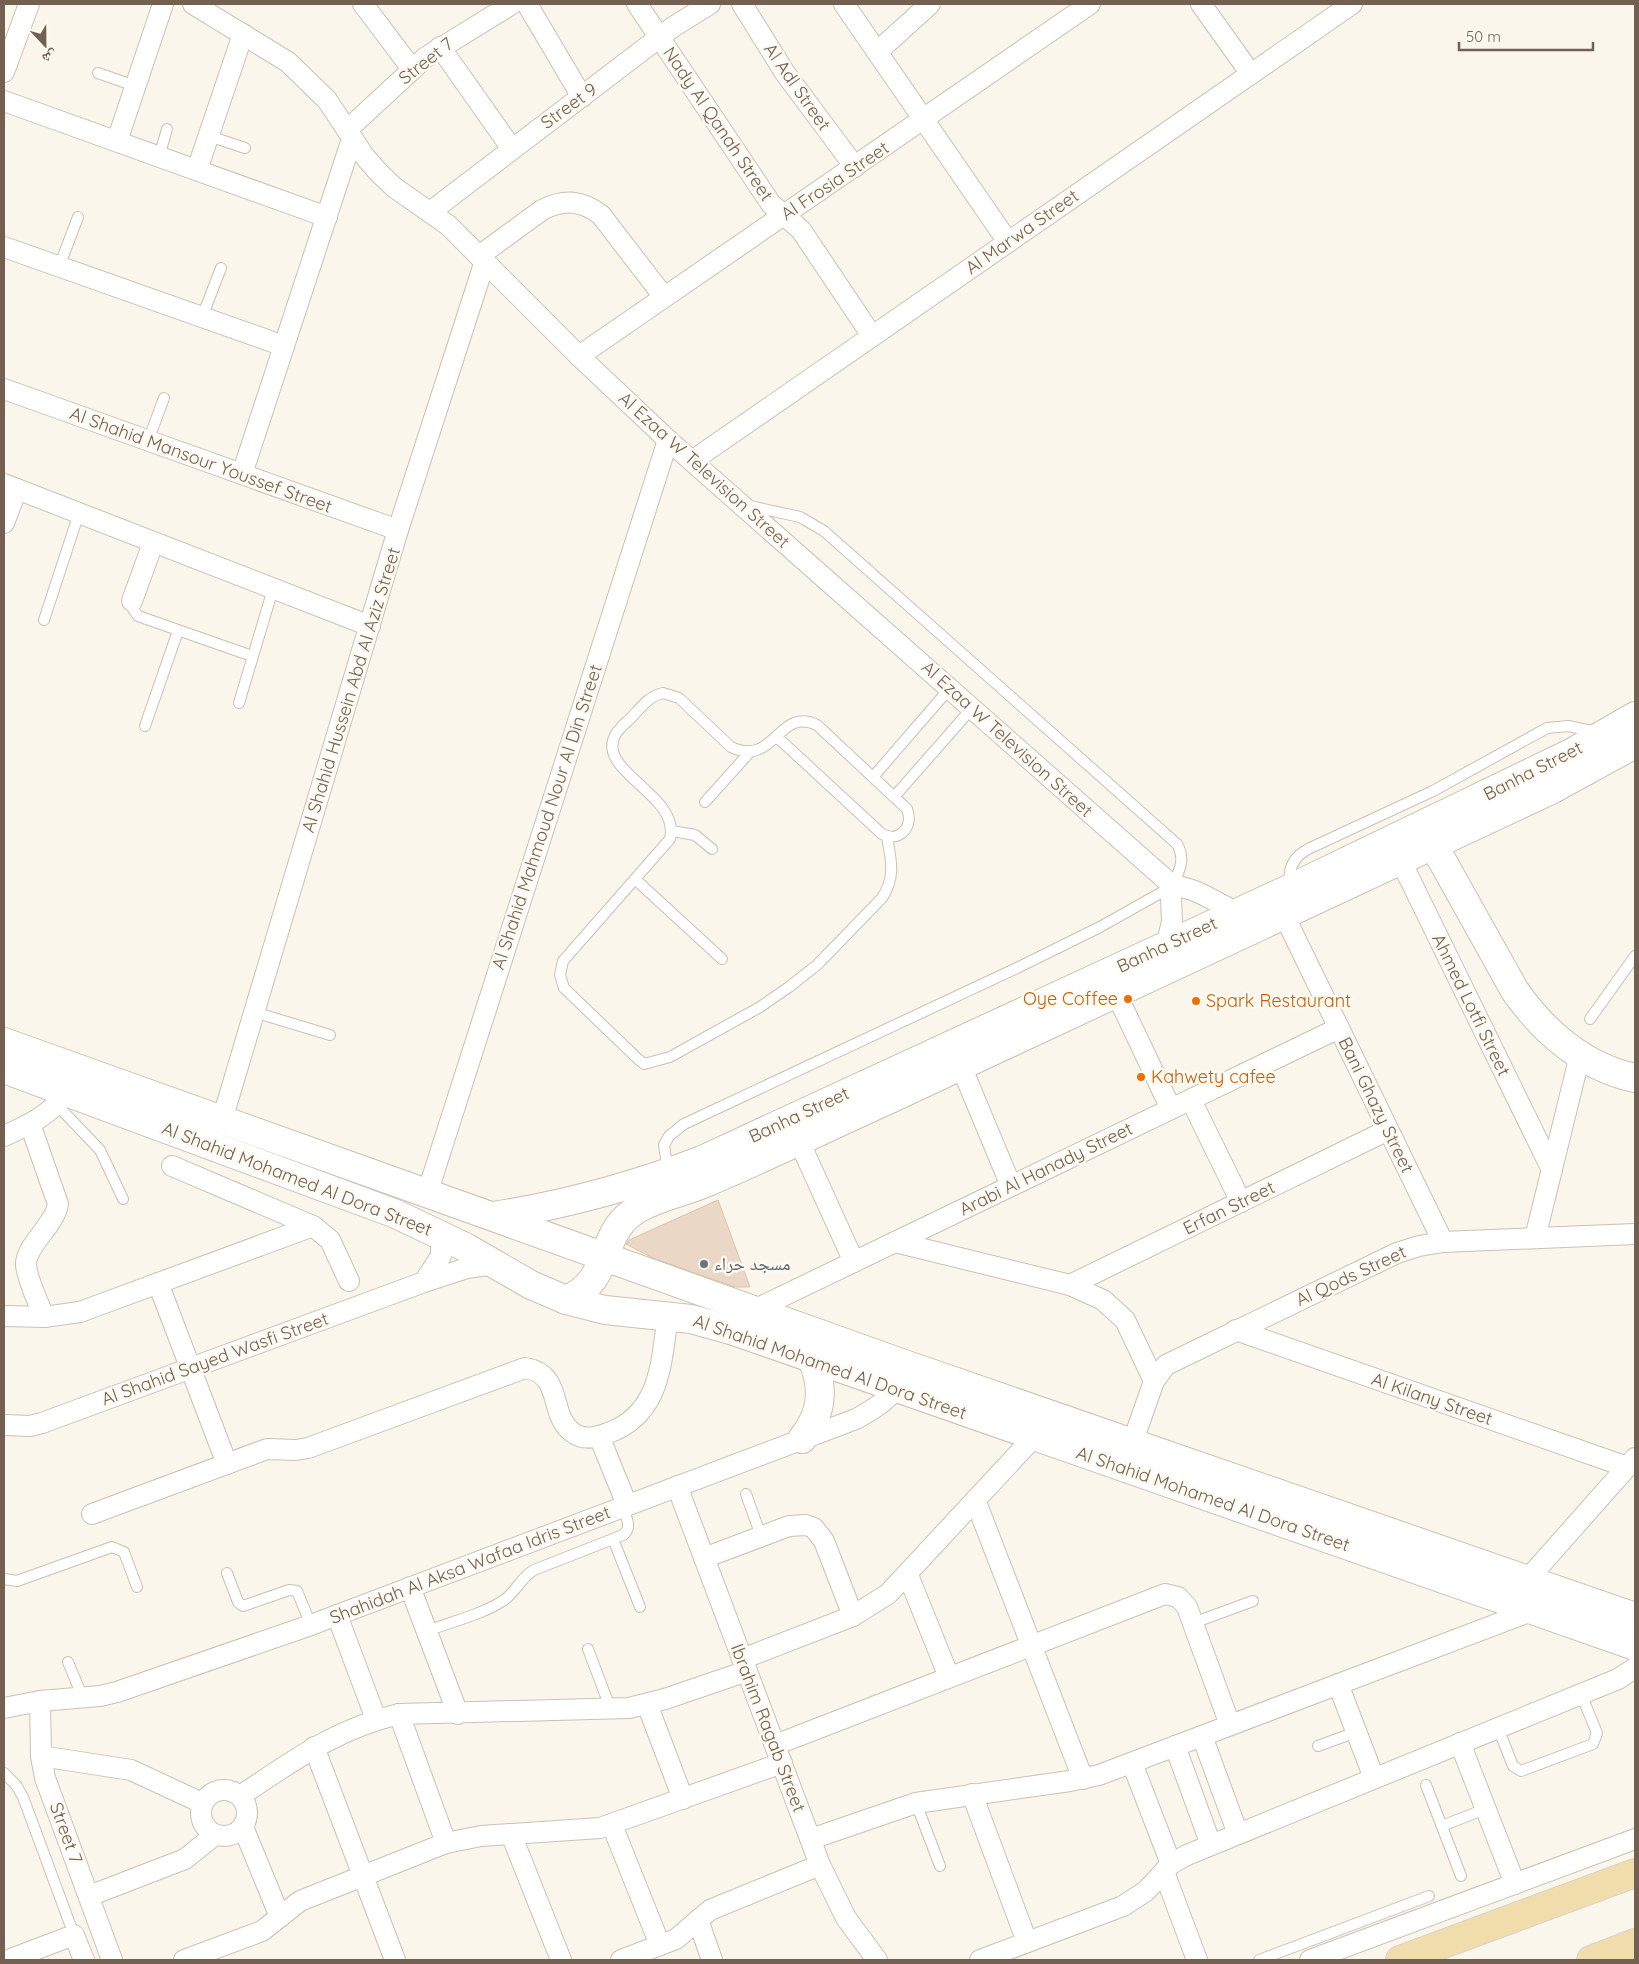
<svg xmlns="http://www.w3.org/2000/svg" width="1639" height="1964" viewBox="0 0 1639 1964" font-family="Quicksand,'Noto Naskh Arabic',sans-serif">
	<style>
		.building { fill: #ebd7c5; stroke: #dec2a9 }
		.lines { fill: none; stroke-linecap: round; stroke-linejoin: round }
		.lane-casing { stroke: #ccc0b3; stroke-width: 12 }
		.street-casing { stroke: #ccc0b3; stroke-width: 22 }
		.secondary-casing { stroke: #cec0b0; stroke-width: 30 }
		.primary-casing { stroke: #d8d2ce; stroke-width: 30 }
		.lane { stroke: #fff; stroke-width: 10 }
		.street { stroke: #fff; stroke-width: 20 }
		.secondary { stroke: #fff; stroke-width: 28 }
		.primary { stroke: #f1ddac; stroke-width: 28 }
		.food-dot { fill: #e8710a; stroke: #fdfaf2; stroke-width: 2 }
		.worship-dot { fill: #6b7280; stroke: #fdfaf2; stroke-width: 2 }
		.labels { text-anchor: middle; stroke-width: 5; stroke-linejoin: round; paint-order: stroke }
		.street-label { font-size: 18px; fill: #746051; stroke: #fdfaf2 }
		.food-label { font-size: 18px; fill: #c56008; stroke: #fdfaf2; text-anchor: start }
		.worship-label { font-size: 18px; fill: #5b616d; stroke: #fdfaf2; text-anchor: start }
	</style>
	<rect width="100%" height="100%" fill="#fbf6ec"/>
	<!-- building -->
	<polygon class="building" points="718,1200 750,1287 735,1287 653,1258 626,1244 629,1240"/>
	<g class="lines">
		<!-- lane casing -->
		<g class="lane-casing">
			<g id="lane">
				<polyline points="98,73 135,86"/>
				<polyline points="209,136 245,148"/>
				<polyline points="159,157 167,129"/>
				<polyline points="59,267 78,217"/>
				<polyline points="202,317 221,268"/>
				<polyline points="148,441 164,398"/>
				<polyline points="132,601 133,609 138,616 252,656"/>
				<polyline points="44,620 79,513"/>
				<polyline points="239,703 273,589"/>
				<polyline points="145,726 178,631"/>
				<path d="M777 737 882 834C899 843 914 827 907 809L817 725C778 706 775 768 731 747L679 698 663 693C649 696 641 707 631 718 626 722 621 727 617 732 591 771 681 793 670 839L563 961 560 975 564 988 638 1059 644 1064 670 1057 760 1007 789 987 817 965 882 898C896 877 891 860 887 837"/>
				<polyline points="873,777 950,688"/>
				<polyline points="894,797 973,707"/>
				<polyline points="705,802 750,752"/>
				<polyline points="672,831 695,835 712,849"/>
				<polyline points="636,880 722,959"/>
				<path d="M1291 887C1287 871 1292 858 1308 849L1433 791 1547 728 1568 726 1597 732"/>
				<polyline points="254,1012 330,1035"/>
				<polyline points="1590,1019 1635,956"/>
				<polyline points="57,1105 100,1150 123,1199"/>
				<path d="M668 1172 664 1145 669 1136 684 1124 1019 967 1100 927 1173 886C1179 871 1186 859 1177 844L824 531 800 517 746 505"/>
				<polyline points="746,1494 761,1536"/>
				<polyline points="613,1539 640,1607"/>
				<polyline points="227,1573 238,1602 243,1606 289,1590 297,1591 311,1625"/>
				<polyline points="4,1579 17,1581 112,1547 124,1552 137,1587"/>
				<polyline points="1193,1623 1253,1601"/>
				<path d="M427 1631C450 1622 484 1614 504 1600 516 1592 521 1577 534 1570L623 1535C633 1527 626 1517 622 1507"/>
				<polyline points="588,1649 611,1710"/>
				<polyline points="68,1662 83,1698"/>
				<polyline points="1498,1728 1513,1766 1521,1771 1593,1744 1597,1733 1581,1694"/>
				<polyline points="1318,1746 1356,1732"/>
				<polyline points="4,1773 16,1785 23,1797 74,1935"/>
				<polyline points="1426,1785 1461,1876"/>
				<polyline points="916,1803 940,1866"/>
				<polyline points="1442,1826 1485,1809"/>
				<polyline points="1259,1960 1429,1896"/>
			</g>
		</g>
		<!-- street casing -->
		<g class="street-casing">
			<g id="street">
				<path d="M193 4 288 62 327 100 365 157 379 173 395 188 448 225 579 356 668 440 1173 886C1197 887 1216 904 1238 912"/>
				<polyline points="363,4 412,69"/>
				<polyline points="527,4 582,97"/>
				<polyline points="637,4 771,204 801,230 872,336"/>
				<polyline points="742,4 785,73 855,167"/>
				<polyline points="844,4 1008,242"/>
				<polyline points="1201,4 1251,74"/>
				<polyline points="440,47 512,149"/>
				<polyline points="877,52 930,4"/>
				<polyline points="4,72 29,4"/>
				<polyline points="4,101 327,217"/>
				<polyline points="347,130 426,57 512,4"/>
				<polyline points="117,141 163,4"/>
				<polyline points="197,170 243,34"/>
				<polyline points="430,212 673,27 710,4"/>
				<polyline points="4,247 284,346"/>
				<path d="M479 256 542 210C564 199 582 200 601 215L664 297"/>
				<polyline points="579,356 1090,4"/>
				<polyline points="4,389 398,530"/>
				<polyline points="692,461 1352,4"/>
				<polyline points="242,474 352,139"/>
				<polyline points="4,484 370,626"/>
				<polyline points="4,523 17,489"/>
				<polyline points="132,601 153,543"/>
				<polyline points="1395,849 1552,1170"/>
				<polyline points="1284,915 1443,1242"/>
				<polyline points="1166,946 1172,922 1171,898 1173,886"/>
				<polyline points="1116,993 1171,1109"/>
				<polyline points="961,1066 1011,1186"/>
				<polyline points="1191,1100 1241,1202"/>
				<polyline points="222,1120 398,530 485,261"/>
				<path d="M30 1124 58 1204C55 1225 25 1246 26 1265 27 1280 39 1303 44 1317"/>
				<path d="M4 1136C29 1125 50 1115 67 1092"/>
				<polyline points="799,1141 854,1262"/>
				<polyline points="172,1166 313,1226 330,1240 349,1281"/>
				<polyline points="427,1194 668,440"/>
				<polyline points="1535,1238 1580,1055"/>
				<polyline points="895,1242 1070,1285 1103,1300 1125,1320 1154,1381"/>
				<polyline points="424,1282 441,1256 441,1234"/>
				<polyline points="158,1283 227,1464"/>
				<polyline points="1070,1285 1388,1130"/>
				<polyline points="754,1310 1339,1028"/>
				<polyline points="4,1316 44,1317 80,1312 313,1226"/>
				<polyline points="1236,1330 1627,1467"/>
				<polyline points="4,1425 30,1426 42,1423 424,1282 467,1268 495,1264"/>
				<polyline points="599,1436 627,1505"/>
				<polyline points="1132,1444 1154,1381 1166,1365 1397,1253 1419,1246 1443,1242 1635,1234"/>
				<polyline points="677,1486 820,1865 846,1918 877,1960"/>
				<polyline points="976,1502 1083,1779"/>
				<path d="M92 1514 267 1449 296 1450 308 1448 525 1368C564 1374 548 1414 572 1432 583 1441 596 1438 608 1433 661 1414 661 1363 668 1315"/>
				<polyline points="704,1558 789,1526 806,1525 814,1528 824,1541 853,1616"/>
				<polyline points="908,1575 949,1677"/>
				<polyline points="1527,1580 1635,1458"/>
				<polyline points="410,1587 458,1714"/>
				<polyline points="337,1615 376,1719"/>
				<polyline points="742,1659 853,1616 888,1594 1034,1437"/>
				<polyline points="1338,1684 1374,1778"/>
				<polyline points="40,1701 41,1756 45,1778 112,1960"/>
				<polyline points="647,1704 683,1799"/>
				<path d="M4 1708 40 1701 100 1696 117 1692 311 1625 856 1419C874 1409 893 1398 902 1378"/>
				<polyline points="399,1714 446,1843"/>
				<polyline points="1202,1736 1238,1834"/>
				<polyline points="1460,1743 1515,1884"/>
				<polyline points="775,1745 1165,1594 1178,1597 1187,1607 1230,1725"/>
				<polyline points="1175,1746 1211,1845"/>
				<polyline points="314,1747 395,1960"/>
				<polyline points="41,1756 131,1770 202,1803"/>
				<polyline points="1132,1763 1171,1864"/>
				<circle cx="224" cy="1813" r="23"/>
				<polyline points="972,1794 1027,1942"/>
				<path d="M240 1796C293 1761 335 1729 399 1714L629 1708 665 1699 747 1671"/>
				<polyline points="612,1825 660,1945"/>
				<polyline points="243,1827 280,1917"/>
				<polyline points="511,1834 561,1960"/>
				<polyline points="811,1839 916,1803 1070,1781 1099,1775 1534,1610"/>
				<polyline points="1164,1872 1197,1960"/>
				<polyline points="89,1896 185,1859 215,1835"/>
				<polyline points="698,1920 712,1960"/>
				<polyline points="8,1960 74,1935 84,1960"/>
				<polyline points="184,1960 262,1931 300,1901 446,1843 481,1836 600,1828 782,1763"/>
				<polyline points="621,1960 676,1939 710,1910 820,1865"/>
				<polyline points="980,1960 1123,1906 1146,1891 1171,1864 1187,1855 1618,1679 1635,1668"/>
				<polyline points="1310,1960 1635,1839"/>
			</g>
		</g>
		<!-- secondary casing -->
		<g class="secondary-casing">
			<g id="secondary">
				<path d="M1424 828 1515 991C1544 1032 1584 1067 1635 1078"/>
				<polyline points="4,1042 907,1365 1635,1617"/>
				<polyline points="4,1069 396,1214 467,1248 531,1285 566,1300 605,1310 691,1319 734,1331 1635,1646"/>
				<path d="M493 1216C565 1205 634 1186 702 1160L1291 888 1571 753 1635 716"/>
				<path d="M566 1300C615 1280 596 1230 641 1207 662 1196 688 1191 710 1181 771 1155 830 1126 890 1099 1110 996 1330 892 1551 790L1635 744"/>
				<path d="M802 1439C823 1413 825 1387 811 1357"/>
			</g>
		</g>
		<!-- primary casing -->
		<g class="primary-casing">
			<g id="primary">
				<polyline points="1400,1960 1635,1873"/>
				<polyline points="1591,1960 1635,1943"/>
			</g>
		</g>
		<!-- lane -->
		<use href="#lane" class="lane"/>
		<!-- street -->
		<use href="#street" class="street"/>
		<!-- secondary -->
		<use href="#secondary" class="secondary"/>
		<!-- primary -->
		<use href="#primary" class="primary"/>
	</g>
	<!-- markers -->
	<g class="food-dot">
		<circle cx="1128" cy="999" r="5"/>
		<circle cx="1196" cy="1001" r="5"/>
		<circle cx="1141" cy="1077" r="5"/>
	</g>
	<circle class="worship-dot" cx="704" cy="1264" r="5"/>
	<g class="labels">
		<!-- street labels -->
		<g class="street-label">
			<text transform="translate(426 61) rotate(-38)" y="6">Street 7</text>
			<text transform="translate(797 87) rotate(55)" y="6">Al Adl Street</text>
			<text transform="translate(569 106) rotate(-36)" y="6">Street 9</text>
			<text transform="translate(718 124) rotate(56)" y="6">Nady Al Qanah Street</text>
			<text transform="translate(835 181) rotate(-34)" y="6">Al Frosia Street</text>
			<text transform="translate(1022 232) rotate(-35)" y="6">Al Marwa Street</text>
			<text transform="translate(201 460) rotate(20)" y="6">Al Shahid Mansour Youssef Street</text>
			<text transform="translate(704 470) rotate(42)" y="6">Al Ezaa W Television Street</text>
			<text transform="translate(351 690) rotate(-73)" y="6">Al Shahid Hussein Abd Al Aziz Street</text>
			<text transform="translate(1007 739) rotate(42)" y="6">Al Ezaa W Television Street</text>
			<text transform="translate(1533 771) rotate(-27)" y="6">Banha Street</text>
			<text transform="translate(547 817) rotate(-72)" y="6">Al Shahid Mahmoud Nour Al Din Street</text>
			<text transform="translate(1167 945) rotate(-25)" y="6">Banha Street</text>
			<text transform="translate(1471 1005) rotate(64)" y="6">Ahmed Lotfi Street</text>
			<text transform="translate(1376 1105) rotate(64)" y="6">Bani Ghazy Street</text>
			<text transform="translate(799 1115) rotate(-25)" y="6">Banha Street</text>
			<text transform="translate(1046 1169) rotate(-26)" y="6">Arabi Al Hanady Street</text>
			<text transform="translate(297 1179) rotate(21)" y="6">Al Shahid Mohamed Al Dora Street</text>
			<text transform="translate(1229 1208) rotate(-26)" y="6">Erfan Street</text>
			<text transform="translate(1351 1276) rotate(-25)" y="6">Al Qods Street</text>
			<text transform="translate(215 1359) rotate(-20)" y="6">Al Shahid Sayed Wasfi Street</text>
			<text transform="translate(830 1367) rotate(19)" y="6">Al Shahid Mohamed Al Dora Street</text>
			<text transform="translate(1432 1399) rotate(19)" y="6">Al Kilany Street</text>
			<text transform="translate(1213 1499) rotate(19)" y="6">Al Shahid Mohamed Al Dora Street</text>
			<text transform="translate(470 1565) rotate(-21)" y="6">Shahidah Al Aksa Wafaa Idris Street</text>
			<text transform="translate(768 1728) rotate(69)" y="6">Ibrahim Ragab Street</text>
			<text transform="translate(66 1833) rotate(70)" y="6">Street 7</text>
		</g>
		<!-- food labels -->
		<g class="food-label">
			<text x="1118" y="1005" text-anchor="end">Oye Coffee</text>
			<text x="1206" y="1007">Spark Restaurant</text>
			<text x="1151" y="1083">Kahwety cafee</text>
		</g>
		<!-- worship labels -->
		<g class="worship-label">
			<text x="714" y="1270">مسجد حراء</text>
		</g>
	</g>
	<!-- border -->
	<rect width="1639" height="1964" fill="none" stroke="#746051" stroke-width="10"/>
	<!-- north arrow -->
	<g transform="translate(45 45) rotate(158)" stroke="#fdfaf2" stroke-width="4" paint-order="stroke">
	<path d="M0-4L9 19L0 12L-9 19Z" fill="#746051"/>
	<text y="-8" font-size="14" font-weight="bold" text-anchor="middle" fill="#746051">ش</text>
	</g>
	<!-- scale -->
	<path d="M1459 42v8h134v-8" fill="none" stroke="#746051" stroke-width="2.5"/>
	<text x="1466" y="42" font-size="15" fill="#746051" stroke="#fdfaf2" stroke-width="4" paint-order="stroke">50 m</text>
</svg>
